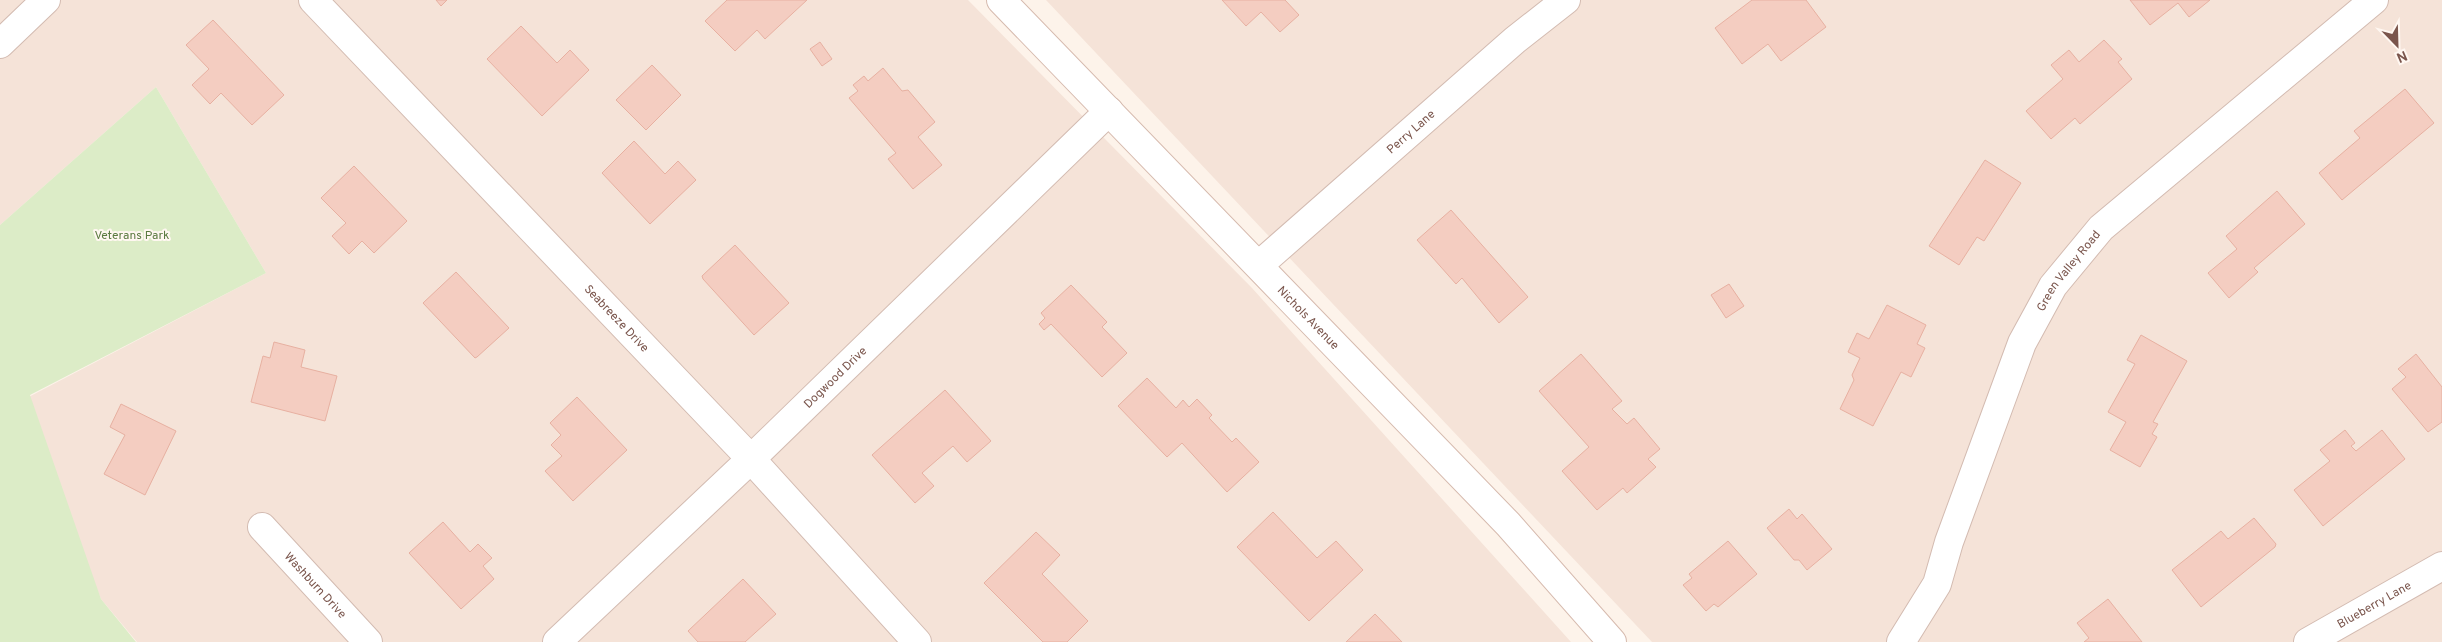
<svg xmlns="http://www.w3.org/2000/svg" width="2442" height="642" viewBox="0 0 2442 642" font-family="Overpass,sans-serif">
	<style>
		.residential { fill: #f5e3d8 }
		.green { fill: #dcecc7 }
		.building { fill: #f4cdc1; stroke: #e7b0a1 }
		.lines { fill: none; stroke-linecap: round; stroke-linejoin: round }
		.minor-casing { stroke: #d3bbb1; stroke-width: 30 }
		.secondary-casing { stroke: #d6baae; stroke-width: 30 }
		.minor { stroke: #fff; stroke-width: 28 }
		.secondary { stroke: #fff; stroke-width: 28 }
		.labels { text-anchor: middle; stroke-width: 4; stroke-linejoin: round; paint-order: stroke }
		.street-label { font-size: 12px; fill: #7a554c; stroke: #fff7f1 }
		.park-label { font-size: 12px; fill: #5a7a40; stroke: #fff7f1 }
	</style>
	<rect width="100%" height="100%" fill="#fdf3ea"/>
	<!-- residential -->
	<g class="residential">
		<polygon points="0,0 968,0 1252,288 1571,642 137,642 101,599 21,401 266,273 156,87 0,225"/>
		<polygon points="1046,0 2442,0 2442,642 1652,642"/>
	</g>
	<!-- green -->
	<polygon class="green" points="156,87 266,273 30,395 101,599 136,642 0,642 0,225"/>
	<!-- building -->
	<g class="building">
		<polygon points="436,0 447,0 441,6"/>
		<polygon points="727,0 807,0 765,39 757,30 735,51 705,21"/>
		<polygon points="1222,0 1285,0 1299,15 1280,32 1261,12 1246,26"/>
		<polygon points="1752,0 1806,0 1826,27 1781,61 1768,44 1742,64 1715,28"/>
		<polygon points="2130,0 2210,0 2189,17 2178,3 2150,25"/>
		<polygon points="213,20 284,95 252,125 221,93 210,104 192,85 209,69 186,45"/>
		<polygon points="521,26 557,63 570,50 589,70 542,116 487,59"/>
		<polygon points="2104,40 2122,59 2118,62 2132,79 2080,124 2075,118 2051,139 2026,111 2063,79 2051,65 2069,50 2079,62"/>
		<polygon points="820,42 832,59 822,66 810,49"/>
		<polygon points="652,65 681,95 646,130 616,100"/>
		<polygon points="883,68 902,91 908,90 935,122 918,137 942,165 913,189 888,159 896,153 849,98 858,91 853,85 864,76 868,81"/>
		<polygon points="2405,89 2434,123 2342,200 2319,173 2360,138 2354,131"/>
		<polygon points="634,141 665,174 678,161 696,180 650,224 602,173"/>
		<polygon points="1985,160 2021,183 1984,241 1977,237 1959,265 1929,246"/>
		<polygon points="354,166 407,221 374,253 362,241 349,254 332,236 346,223 321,198"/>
		<polygon points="2277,191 2305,224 2254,268 2258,272 2229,298 2208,273 2237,249 2226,236"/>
		<polygon points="1451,210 1528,297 1499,323 1462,278 1456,284 1417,240"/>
		<polygon points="735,245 789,303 754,335 703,279 702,276"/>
		<polygon points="456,272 509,328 477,357 475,358 423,303"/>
		<polygon points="1729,284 1744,306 1726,318 1711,295"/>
		<polygon points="1071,285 1107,322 1102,327 1127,353 1102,377 1051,324 1044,330 1039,324 1045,318 1041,313"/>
		<polygon points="1887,305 1926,325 1917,344 1925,348 1911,377 1901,372 1873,426 1840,409 1854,380 1852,375 1860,358 1848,352 1857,333 1869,339"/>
		<polygon points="2141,335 2187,361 2153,422 2158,424 2152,434 2157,437 2140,467 2110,450 2126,422 2108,412 2135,364 2127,360"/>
		<polygon points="274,342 305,350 301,367 337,376 325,421 251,402 263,356 270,358"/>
		<polygon points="1581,354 1622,401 1612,409 1627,424 1634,418 1660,449 1648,459 1656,467 1627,493 1623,488 1597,510 1562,471 1589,447 1539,391"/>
		<polygon points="2416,354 2442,387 2442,422 2428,432 2392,389 2406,377 2398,369"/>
		<polygon points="1147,378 1176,408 1183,400 1189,407 1197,399 1212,415 1209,418 1232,442 1236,438 1259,462 1227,492 1182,443 1167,457 1118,406"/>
		<polygon points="945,390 991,441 967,462 953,446 922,473 934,486 915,503 872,455"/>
		<polygon points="577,397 627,450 573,501 545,471 562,456 551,445 561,435 550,423"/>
		<polygon points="121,404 176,431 145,495 104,474 125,435 110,427"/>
		<polygon points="2345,430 2355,443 2351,446 2356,451 2382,430 2405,459 2323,526 2294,490 2330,461 2320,450"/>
		<polygon points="1789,509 1797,519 1802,514 1832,549 1807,570 1799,560 1794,560 1767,528"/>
		<polygon points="1273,512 1317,558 1336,541 1363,570 1309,621 1237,547"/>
		<polygon points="2254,518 2276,544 2275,547 2201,607 2172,570 2221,531 2228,539"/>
		<polygon points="443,522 470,552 478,544 492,558 483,566 494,579 461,609 409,553"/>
		<polygon points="1036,532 1060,555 1042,574 1088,621 1067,642 1043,642 984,583"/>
		<polygon points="1728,541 1757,574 1718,607 1714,604 1706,611 1683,585 1692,578 1689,574"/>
		<polygon points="743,579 776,614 745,642 698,642 688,631"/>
		<polygon points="2108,599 2142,642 2084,642 2089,638 2077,623"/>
		<polygon points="1375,614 1402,642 1346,642"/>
	</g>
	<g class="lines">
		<!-- minor casing -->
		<g class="minor-casing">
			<g id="minor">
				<path id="s1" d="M313 0 751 459 917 642"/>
				<polyline points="0,44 46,0"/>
				<path id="s2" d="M1259 265 1515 40 1566 0"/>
				<path id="s3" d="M262 527 368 642"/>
				<path id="s4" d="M557 642 751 459 1109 111"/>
				<path id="s5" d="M1901 642 1937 584 1949 542 2022 343 2053 286 2101 228 2374 0"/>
				<path id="s6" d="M2308 642 2442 566"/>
			</g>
		</g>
		<!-- secondary casing -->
		<g class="secondary-casing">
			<g id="secondary">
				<path id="s7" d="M1001 0 1508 524 1612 642"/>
			</g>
		</g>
		<!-- minor -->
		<use href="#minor" class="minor"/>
		<!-- secondary -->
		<use href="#secondary" class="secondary"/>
	</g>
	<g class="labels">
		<!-- street labels -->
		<g class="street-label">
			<text dy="4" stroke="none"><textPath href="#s2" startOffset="202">Perry Lane</textPath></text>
			<text dy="4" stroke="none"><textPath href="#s5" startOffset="410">Green Valley Road</textPath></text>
			<text dy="4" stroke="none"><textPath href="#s7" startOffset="442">Nichols Avenue</textPath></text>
			<text dy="4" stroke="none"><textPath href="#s1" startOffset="440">Seabreeze Drive</textPath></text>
			<text dy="4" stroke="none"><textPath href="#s4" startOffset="384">Dogwood Drive</textPath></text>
			<text dy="4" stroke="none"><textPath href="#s3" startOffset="79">Washburn Drive</textPath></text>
			<text dy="4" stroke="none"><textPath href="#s6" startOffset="76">Blueberry Lane</textPath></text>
		</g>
		<!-- park labels -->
		<g class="park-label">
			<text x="132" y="239">Veterans Park</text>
		</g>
	</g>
	<!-- north arrow -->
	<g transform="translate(2397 45) rotate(157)" stroke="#fff7f1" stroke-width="4" paint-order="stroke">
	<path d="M0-4L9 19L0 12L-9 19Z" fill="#7a554c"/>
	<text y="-8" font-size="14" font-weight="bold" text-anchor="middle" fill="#7a554c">N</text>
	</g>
</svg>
